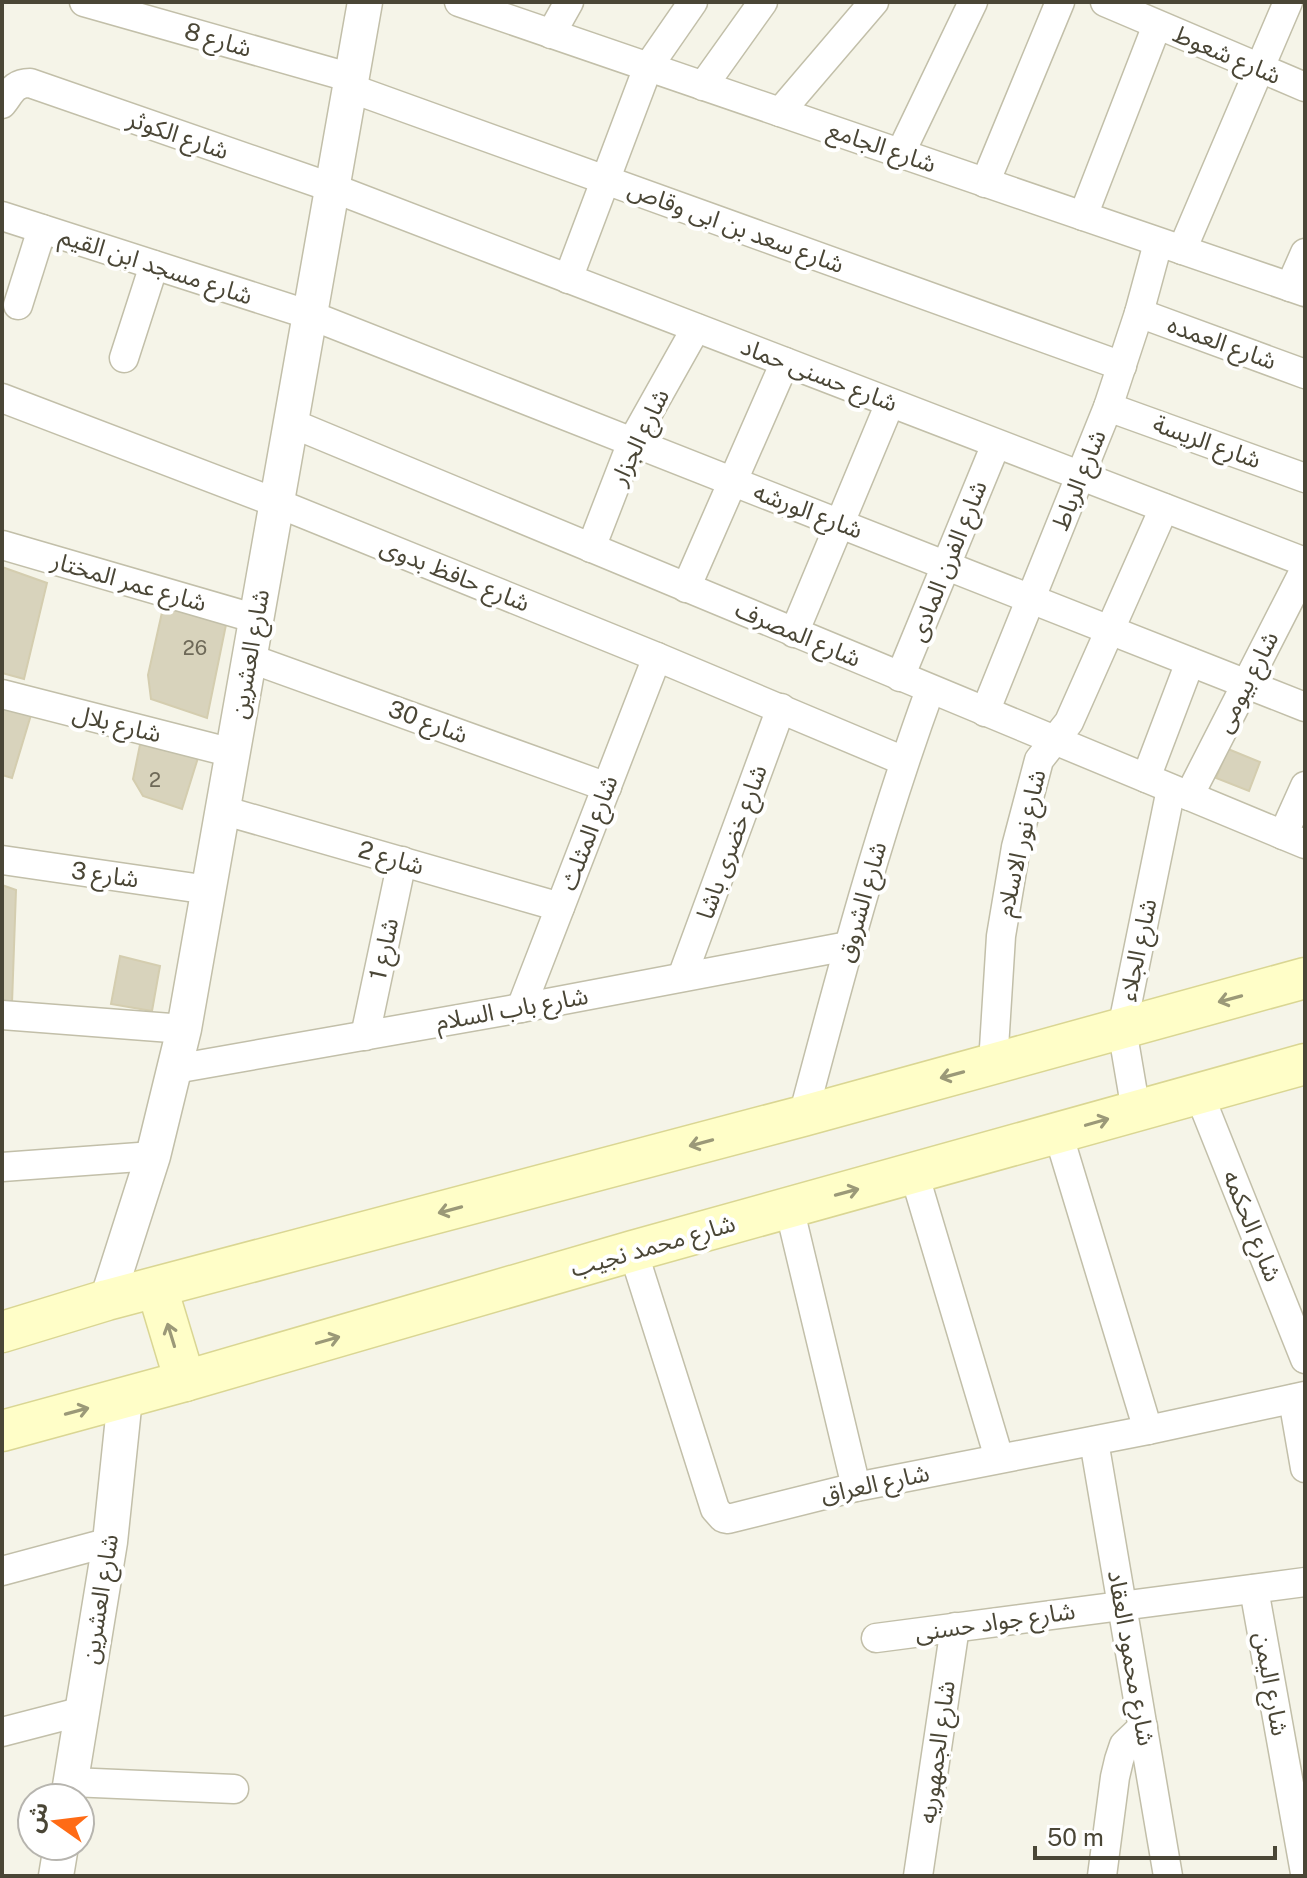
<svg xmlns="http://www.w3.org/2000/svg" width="1307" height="1878" viewBox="0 0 1307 1878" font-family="'Public Sans','Noto Sans Arabic',sans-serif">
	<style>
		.building { fill: #d8d3bc; stroke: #d4cdaf; stroke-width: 2 }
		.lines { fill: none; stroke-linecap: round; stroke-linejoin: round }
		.minor-casing { stroke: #c2bfa9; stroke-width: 31 }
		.tertiary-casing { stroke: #c2bfa9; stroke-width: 37 }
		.secondary-casing { stroke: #dad693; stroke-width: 43 }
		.minor { stroke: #fff; stroke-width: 28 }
		.tertiary { stroke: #fff; stroke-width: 34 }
		.secondary { stroke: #fffec8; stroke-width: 40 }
		.oneway { stroke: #9b9978 }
		.labels { text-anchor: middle; stroke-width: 8; stroke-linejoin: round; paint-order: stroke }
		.number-label { font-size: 20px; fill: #6e6958 }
		.street-label { font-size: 24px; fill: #4a4636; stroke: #fff }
	</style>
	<rect width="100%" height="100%" fill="#f5f4e8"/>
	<!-- building -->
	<g class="building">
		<polygon points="2,567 47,583 24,679 2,673"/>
		<polygon points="165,599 229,610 207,718 151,699 148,675"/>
		<polygon points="2,705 31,715 12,778 2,775"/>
		<polygon points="143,730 202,745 182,809 143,796 133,779"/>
		<polygon points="1228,749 1260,762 1249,791 1216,778"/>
		<polygon points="2,885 16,890 12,1004 2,1002"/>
		<polygon points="120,956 160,966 152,1011 111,1004"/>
	</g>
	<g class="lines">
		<!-- minor casing -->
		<g class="minor-casing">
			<g id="minor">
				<polyline points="84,2 352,78"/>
				<polyline points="459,2 1305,292"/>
				<polyline points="1105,2 1305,87"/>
				<polyline points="551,34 569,2"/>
				<polyline points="703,86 763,2"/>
				<polyline points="350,88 1122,366"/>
				<path d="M2 104C11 93 13 83 30 83L333 188 1305 562"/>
				<polyline points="780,112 874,2"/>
				<polyline points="900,154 973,2"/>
				<polyline points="985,183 1060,2"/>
				<polyline points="2,216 310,315 1305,707"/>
				<polyline points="1083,216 1157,25"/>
				<polyline points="1182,250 1288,2"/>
				<polyline points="568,279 648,67 693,2"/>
				<polyline points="1290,287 1305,253"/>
				<polyline points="18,305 42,229"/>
				<polyline points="1139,313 1305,374"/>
				<polyline points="124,358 154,265"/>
				<polyline points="2,398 277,503 657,657 904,761"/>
				<polyline points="1108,407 1305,478"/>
				<polyline points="291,423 1305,844"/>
				<polyline points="2,545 257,619"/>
				<polyline points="591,548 632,442 696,328"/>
				<polyline points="686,588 785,362"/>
				<polyline points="794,633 890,403"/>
				<polyline points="249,658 607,787"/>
				<polyline points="900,677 996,444"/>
				<polyline points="2,694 233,753"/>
				<polyline points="985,712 1108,407 1139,313 1158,243"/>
				<polyline points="1146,778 1190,662"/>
				<polyline points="1189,796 1305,569"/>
				<polyline points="222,810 560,907"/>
				<polyline points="1283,835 1305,786"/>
				<polyline points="2,860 209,890"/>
				<polyline points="682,977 781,708"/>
				<polyline points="521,1008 657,657"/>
				<polyline points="2,1015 184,1029"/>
				<polyline points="365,1036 402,861"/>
				<polyline points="993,1064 1001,936 1016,847 1039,760 1069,722 1164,508"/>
				<polyline points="175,1069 521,1008 848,946"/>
				<polyline points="1199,1094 1305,1359"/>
				<polyline points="1136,1111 1122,1029 1171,789"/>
				<path d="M803 1116C841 973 879 829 930 690"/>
				<polyline points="1058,1133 1148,1430"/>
				<polyline points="2,1167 153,1156"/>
				<polyline points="914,1173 999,1458"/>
				<polyline points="789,1207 856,1487"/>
				<polyline points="633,1251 715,1509 723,1518 728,1519 856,1487 1148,1430 1305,1396"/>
				<polyline points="1293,1399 1305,1468"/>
				<polyline points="1094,1441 1168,1876"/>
				<polyline points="2,1571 110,1542"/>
				<polyline points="1254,1589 1305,1873"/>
				<polyline points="876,1638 1305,1582"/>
				<polyline points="2,1732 83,1711"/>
				<polyline points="71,1782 234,1789"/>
				<polyline points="918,1876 955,1627"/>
				<polyline points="1102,1876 1115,1777 1119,1760 1124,1745 1143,1727"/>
			</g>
		</g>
		<!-- tertiary casing -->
		<g class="tertiary-casing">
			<g id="tertiary">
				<polyline points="107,1300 153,1156 184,1029 365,2"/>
				<polyline points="68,1798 110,1542 125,1398"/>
				<polyline points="56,1876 61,1846"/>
			</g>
		</g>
		<!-- secondary casing -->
		<g class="secondary-casing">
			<g id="secondary">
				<polyline points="157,1288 185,1381"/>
				<polyline points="2,1332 107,1300 803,1116 1305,978"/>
				<polyline points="2,1431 185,1381 633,1251 1305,1064"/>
			</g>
		</g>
		<!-- minor -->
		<use href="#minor" class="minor"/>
		<!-- tertiary -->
		<use href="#tertiary" class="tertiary"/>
		<!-- secondary -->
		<use href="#secondary" class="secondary"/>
	</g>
	<!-- one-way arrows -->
	<defs><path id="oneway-shaft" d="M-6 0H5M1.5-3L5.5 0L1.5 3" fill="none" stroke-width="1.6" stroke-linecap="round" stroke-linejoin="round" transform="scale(2)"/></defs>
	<g class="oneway">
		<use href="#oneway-shaft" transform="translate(1230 999) rotate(165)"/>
		<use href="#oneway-shaft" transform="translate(952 1075) rotate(165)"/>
		<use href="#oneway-shaft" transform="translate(1097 1122) rotate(-16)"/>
		<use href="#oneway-shaft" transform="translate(701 1143) rotate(165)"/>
		<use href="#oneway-shaft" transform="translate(847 1192) rotate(-15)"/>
		<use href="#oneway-shaft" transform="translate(450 1210) rotate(165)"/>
		<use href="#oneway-shaft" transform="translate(171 1335) rotate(-107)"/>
		<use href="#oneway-shaft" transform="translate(328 1340) rotate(-16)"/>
		<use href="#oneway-shaft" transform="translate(77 1411) rotate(-15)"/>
	</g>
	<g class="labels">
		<!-- number labels -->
		<g class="number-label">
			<text x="195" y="655">26</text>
			<text x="155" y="787">2</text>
		</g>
		<!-- street labels -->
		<g class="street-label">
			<text transform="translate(218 40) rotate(16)" y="8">شارع 8</text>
			<text transform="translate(1227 55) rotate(23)" y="8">شارع شعوط</text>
			<text transform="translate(178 135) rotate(19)" y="8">شارع الكوثر</text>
			<text transform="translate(882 147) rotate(19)" y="8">شارع الجامع</text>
			<text transform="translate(736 227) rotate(20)" y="8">شارع سعد بن ابى وقاص</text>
			<text transform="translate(156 266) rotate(18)" y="8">شارع مسجد ابن القيم</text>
			<text transform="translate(1222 343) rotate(20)" y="8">شارع العمده</text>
			<text transform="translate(819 375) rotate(21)" y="8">شارع حسنى حماد</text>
			<text transform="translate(640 437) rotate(-64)" y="8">شارع الجزار</text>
			<text transform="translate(1207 442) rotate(20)" y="8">شارع الريسة</text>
			<text transform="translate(1079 480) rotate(-68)" y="8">شارع الرباط</text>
			<text transform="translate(808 511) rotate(21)" y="8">شارع الورشه</text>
			<text transform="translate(948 561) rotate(-68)" y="8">شارع الفرن المادى</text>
			<text transform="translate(455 575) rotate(22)" y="8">شارع حافظ بدوى</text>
			<text transform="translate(129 582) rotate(16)" y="8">شارع عمر المختار</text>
			<text transform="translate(798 634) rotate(23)" y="8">شارع المصرف</text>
			<text transform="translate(250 654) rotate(-80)" y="8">شارع العشرين</text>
			<text transform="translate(1247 682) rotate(-63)" y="8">شارع بيومى</text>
			<text transform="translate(428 722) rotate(20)" y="8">شارع 30</text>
			<text transform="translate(117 724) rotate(14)" y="8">شارع بلال</text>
			<text transform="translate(589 833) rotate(-69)" y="8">شارع المثلث</text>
			<text transform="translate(732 842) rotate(-70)" y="8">شارع خضرى باشا</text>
			<text transform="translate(1021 843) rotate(-77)" y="8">شارع نور الاسلام</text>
			<text transform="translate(391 858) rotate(16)" y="8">شارع 2</text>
			<text transform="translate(105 875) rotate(8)" y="8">شارع 3</text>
			<text transform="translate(862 902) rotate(-74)" y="8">شارع الشروق</text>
			<text transform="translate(384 949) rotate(-78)" y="8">شارع 1</text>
			<text transform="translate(1138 950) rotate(-78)" y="8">شارع الجلاء</text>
			<text transform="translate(512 1009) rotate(-10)" y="8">شارع باب السلام</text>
			<text transform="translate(1252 1226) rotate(68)" y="8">شارع الحكمه</text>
			<text transform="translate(653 1246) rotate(-16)" y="8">شارع محمد نجيب</text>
			<text transform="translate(875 1484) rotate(-12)" y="8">شارع العراق</text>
			<text transform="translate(100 1599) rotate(-81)" y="8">شارع العشرين</text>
			<text transform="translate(995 1622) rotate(-8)" y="8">شارع جواد حسنى</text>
			<text transform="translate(1131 1658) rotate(80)" y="8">شارع محمود العقاد</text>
			<text transform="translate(1271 1684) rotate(80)" y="8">شارع اليمن</text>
			<text transform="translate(937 1752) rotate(-82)" y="8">شارع الجمهوريه</text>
		</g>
	</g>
	<!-- border -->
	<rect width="1307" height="1878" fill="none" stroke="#4a4636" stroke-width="8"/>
	<!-- north arrow -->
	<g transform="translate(56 1822) rotate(284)"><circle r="38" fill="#ffffff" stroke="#b7b5af" stroke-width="2"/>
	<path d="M0-6L14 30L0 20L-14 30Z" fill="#ff6b15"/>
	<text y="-12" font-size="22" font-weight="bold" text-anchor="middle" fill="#4a4636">ش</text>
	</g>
	<!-- scale -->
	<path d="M1035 1846v12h240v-12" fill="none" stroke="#4a4636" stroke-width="4"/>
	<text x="1047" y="1846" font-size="24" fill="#4a4636" stroke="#ffffff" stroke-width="6" paint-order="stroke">50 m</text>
</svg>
